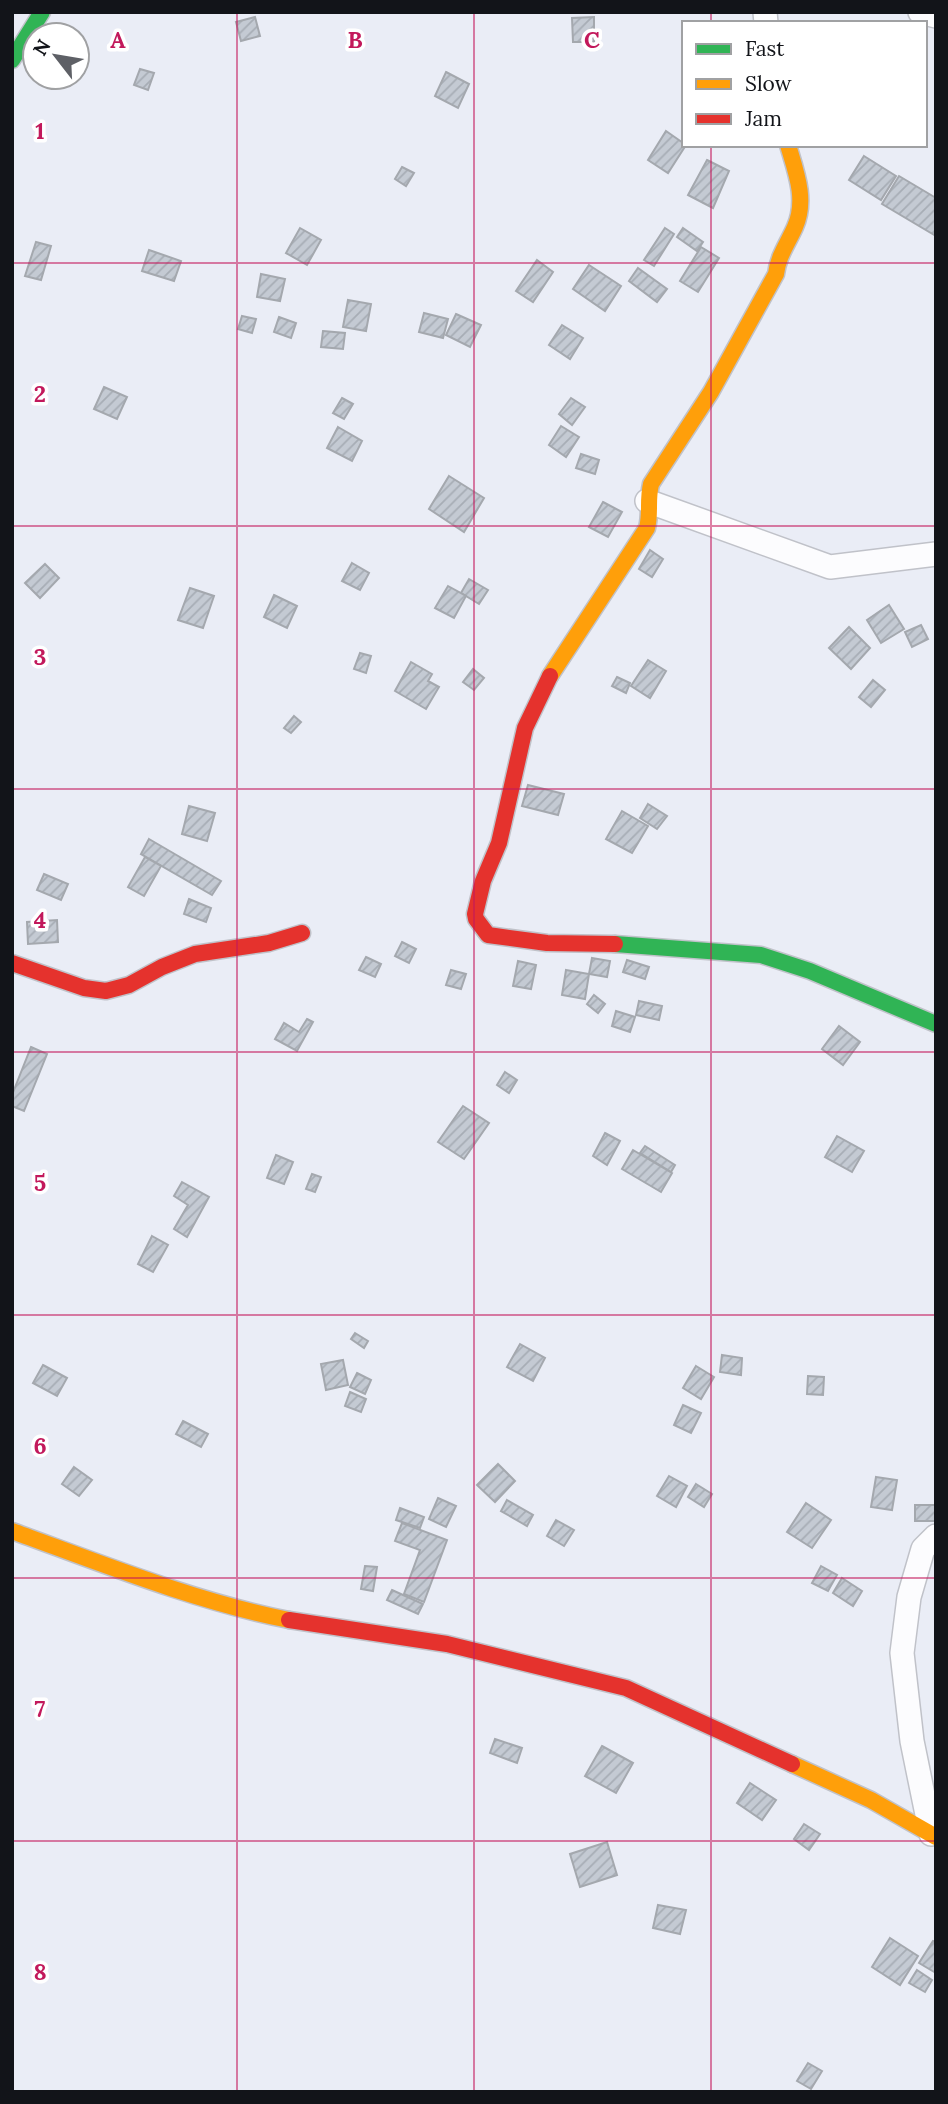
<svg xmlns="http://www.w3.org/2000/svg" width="948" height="2104" viewBox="0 0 948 2104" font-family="Lora,serif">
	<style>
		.building { fill: url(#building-hatch); stroke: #a4a8ae; stroke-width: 2 }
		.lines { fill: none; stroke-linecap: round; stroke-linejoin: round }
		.street-casing { stroke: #c0c2c9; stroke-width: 26 }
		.fast-casing { stroke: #c0c2c9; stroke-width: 19 }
		.slow-casing { stroke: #c0c2c9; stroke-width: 19 }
		.jam-casing { stroke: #c0c2c9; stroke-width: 19 }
		.street { stroke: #fcfcfe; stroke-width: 23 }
		.fast { stroke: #30b455; stroke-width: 16 }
		.slow { stroke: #ff9f0a; stroke-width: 16 }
		.jam { stroke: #e5322d; stroke-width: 16 }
		.grid { fill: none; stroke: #c2185b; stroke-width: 2; stroke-opacity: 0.55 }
		.grid-label { font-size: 23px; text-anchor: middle; font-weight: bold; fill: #c2185b; stroke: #fff; stroke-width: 7; stroke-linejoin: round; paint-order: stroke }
	</style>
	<defs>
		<pattern id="building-hatch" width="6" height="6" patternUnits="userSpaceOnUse" patternTransform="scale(1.75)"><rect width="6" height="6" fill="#c4cad3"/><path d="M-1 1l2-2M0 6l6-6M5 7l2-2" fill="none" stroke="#a7adb5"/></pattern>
	</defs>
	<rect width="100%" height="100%" fill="#eaedf6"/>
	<!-- building -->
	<g class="building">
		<polygon points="255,17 260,36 241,41 236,22"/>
		<polygon points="594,17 594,42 573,42 572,18"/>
		<polygon points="140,69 154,73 148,90 134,85"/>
		<polygon points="446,72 469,84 458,108 435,96"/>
		<polygon points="666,131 686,145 668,173 648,160"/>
		<polygon points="864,156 896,176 881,200 849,180"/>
		<polygon points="707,160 729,171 713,208 688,195"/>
		<polygon points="402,167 414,173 406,186 395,179"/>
		<polygon points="899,176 936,198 936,236 882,204"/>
		<polygon points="300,228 321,240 307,265 286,253"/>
		<polygon points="665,228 674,234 654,266 644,260"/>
		<polygon points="683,228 703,242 697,251 677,237"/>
		<polygon points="36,242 51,246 41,280 25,276"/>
		<polygon points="701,247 719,258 698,292 680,281"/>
		<polygon points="149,250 181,261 174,281 142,271"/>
		<polygon points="537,260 553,272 533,302 516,291"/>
		<polygon points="589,265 621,286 605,311 573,289"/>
		<polygon points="638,268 667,289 657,302 629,281"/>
		<polygon points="261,274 285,279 280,301 257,297"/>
		<polygon points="348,300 371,304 366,331 343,327"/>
		<polygon points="424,313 448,319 443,338 419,332"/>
		<polygon points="456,314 481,325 470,347 446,335"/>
		<polygon points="242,316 256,319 252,333 238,329"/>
		<polygon points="279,317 296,323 291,338 274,332"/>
		<polygon points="562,325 583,338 570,359 549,345"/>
		<polygon points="323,331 345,333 343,349 321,347"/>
		<polygon points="104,387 127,397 117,419 94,409"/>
		<polygon points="342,398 353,404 344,419 333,413"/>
		<polygon points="571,398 585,407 572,425 559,414"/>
		<polygon points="561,426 579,437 566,457 549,445"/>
		<polygon points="338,427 362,441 352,461 327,448"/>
		<polygon points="581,454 599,460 595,474 576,468"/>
		<polygon points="449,476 484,498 464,532 429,509"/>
		<polygon points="603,502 622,512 608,537 589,527"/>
		<polygon points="650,550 663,559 652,577 639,569"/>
		<polygon points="352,563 369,573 360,590 342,581"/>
		<polygon points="45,564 59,578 40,598 25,583"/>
		<polygon points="469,579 488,590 479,604 461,593"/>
		<polygon points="448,586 466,596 454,618 435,608"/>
		<polygon points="190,588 214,596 203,628 178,620"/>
		<polygon points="274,595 297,606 287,628 264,617"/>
		<polygon points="889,605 904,629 881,643 867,620"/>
		<polygon points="921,625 928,639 912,647 905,632"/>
		<polygon points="849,627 870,648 851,669 829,648"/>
		<polygon points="360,653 371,656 366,673 354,669"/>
		<polygon points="648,660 666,671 650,698 631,686"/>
		<polygon points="411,662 432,674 428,681 439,687 426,709 395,691"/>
		<polygon points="473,669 484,678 474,690 463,682"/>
		<polygon points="617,677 630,683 626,693 612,686"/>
		<polygon points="873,680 885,690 871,707 859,697"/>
		<polygon points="294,716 301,722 291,733 284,728"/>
		<polygon points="528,785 564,794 558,815 522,806"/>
		<polygon points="648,804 667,816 657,829 640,818"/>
		<polygon points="189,806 215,813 207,841 182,834"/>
		<polygon points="622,811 648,826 632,853 606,839"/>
		<polygon points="149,839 221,881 212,895 141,854"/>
		<polygon points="145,857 161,866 144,896 128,887"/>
		<polygon points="44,874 68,884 61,900 37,890"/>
		<polygon points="189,899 211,908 206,922 184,914"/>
		<polygon points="57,920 58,942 28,944 27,922"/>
		<polygon points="402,942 416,949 409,963 395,956"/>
		<polygon points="366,957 381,964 375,977 359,970"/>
		<polygon points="592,958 610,961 607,977 589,974"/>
		<polygon points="627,960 649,967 645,979 623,972"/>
		<polygon points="518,961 536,965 531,989 513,986"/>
		<polygon points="451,970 466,974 461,989 446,985"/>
		<polygon points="566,970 589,974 585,999 562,995"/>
		<polygon points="594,995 605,1004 598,1013 587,1004"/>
		<polygon points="639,1001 662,1006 659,1020 636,1015"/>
		<polygon points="616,1011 635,1017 630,1032 612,1026"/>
		<polygon points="307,1019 313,1022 297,1051 275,1039 284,1023 299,1032"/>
		<polygon points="839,1026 860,1042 843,1065 822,1049"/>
		<polygon points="31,1047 47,1054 24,1111 12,1106 12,1095"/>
		<polygon points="505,1072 517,1080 509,1093 497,1085"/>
		<polygon points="463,1106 489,1123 464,1159 438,1142"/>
		<polygon points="605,1133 620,1141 607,1165 593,1156"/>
		<polygon points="837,1136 864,1151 852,1172 825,1157"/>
		<polygon points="645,1146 675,1165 671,1172 640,1153"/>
		<polygon points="633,1150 672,1173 661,1192 622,1169"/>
		<polygon points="276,1155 293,1162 284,1184 267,1178"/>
		<polygon points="312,1174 321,1177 315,1192 306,1189"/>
		<polygon points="182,1182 209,1197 187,1237 174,1229 188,1205 174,1196"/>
		<polygon points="152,1236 168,1245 153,1272 138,1264"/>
		<polygon points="355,1333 368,1341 364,1348 351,1339"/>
		<polygon points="520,1344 545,1358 533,1381 507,1367"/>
		<polygon points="722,1355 742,1358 741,1375 720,1372"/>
		<polygon points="343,1360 348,1385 326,1390 321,1364"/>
		<polygon points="43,1365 67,1378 57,1396 33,1383"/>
		<polygon points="696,1366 714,1377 701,1399 683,1388"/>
		<polygon points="357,1373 371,1380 365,1394 350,1387"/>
		<polygon points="808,1376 824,1377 823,1395 807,1394"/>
		<polygon points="350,1392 366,1399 361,1412 345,1406"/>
		<polygon points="683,1405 701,1413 691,1433 674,1425"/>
		<polygon points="183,1421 208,1434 201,1447 176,1434"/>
		<polygon points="498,1464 515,1481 495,1502 477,1485"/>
		<polygon points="74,1467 92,1480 79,1496 62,1484"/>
		<polygon points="669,1476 687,1486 676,1507 657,1496"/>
		<polygon points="876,1477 897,1480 892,1510 871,1507"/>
		<polygon points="696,1484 712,1494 704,1507 688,1497"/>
		<polygon points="438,1498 456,1506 446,1527 429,1519"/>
		<polygon points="507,1500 533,1515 527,1526 501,1511"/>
		<polygon points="806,1503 831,1520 812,1548 787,1532"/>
		<rect x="915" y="1505" width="20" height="16"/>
		<polygon points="400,1508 424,1517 420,1528 396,1520"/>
		<polygon points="556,1520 574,1530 564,1546 547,1536"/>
		<polygon points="402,1523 447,1540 424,1602 404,1594 420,1550 395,1541"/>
		<polygon points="365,1566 377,1567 373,1591 361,1589"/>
		<polygon points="821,1566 837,1575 828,1591 812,1583"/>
		<polygon points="842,1578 862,1591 853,1606 833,1593"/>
		<polygon points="392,1590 423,1604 418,1614 387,1600"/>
		<polygon points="495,1739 522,1748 517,1763 490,1753"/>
		<polygon points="602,1746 633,1763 616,1793 585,1776"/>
		<polygon points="750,1783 776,1800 762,1820 737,1803"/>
		<polygon points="804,1824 820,1834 809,1850 794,1839"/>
		<polygon points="607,1842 617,1875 580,1887 570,1854"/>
		<polygon points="658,1905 686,1910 680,1934 653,1928"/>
		<polygon points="890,1938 918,1956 900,1985 872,1967"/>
		<polygon points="933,1941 936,1942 936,1973 919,1963"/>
		<polygon points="917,1970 932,1980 925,1992 909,1983"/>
		<polygon points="808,2063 822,2071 811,2089 797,2081"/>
	</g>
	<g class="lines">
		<!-- street casing -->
		<g class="street-casing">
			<g id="street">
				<polyline points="765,12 766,23"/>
				<polyline points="920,12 936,16"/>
				<polyline points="647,501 830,567 936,554"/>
				<polyline points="931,1834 912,1741 902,1653 909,1597 923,1549 936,1536"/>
			</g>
		</g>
		<!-- fast casing -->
		<g class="fast-casing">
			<g id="fast">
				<polyline points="12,60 42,12"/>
				<polyline points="615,944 761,955 810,971 936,1024"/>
			</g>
		</g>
		<!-- slow casing -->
		<g class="slow-casing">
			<g id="slow">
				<path d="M550 676 647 528C651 513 647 501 651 484L711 392 776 274C778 256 788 243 795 227 807 200 796 172 788 145"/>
				<path d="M12 1531C100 1563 197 1602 289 1620"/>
				<polyline points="792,1764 871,1800 936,1837"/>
			</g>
		</g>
		<!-- jam casing -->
		<g class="jam-casing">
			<g id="jam">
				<polyline points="550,676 525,728 499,843 483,881 475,914 476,919 488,935 547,943 615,944"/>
				<polyline points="12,963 84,988 106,991 129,985 162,967 195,954 269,943 302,933"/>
				<polyline points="289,1620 447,1644 626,1688 792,1764"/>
			</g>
		</g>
		<!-- street -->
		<use href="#street" class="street"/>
		<!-- fast -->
		<use href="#fast" class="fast"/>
		<!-- slow -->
		<use href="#slow" class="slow"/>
		<!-- jam -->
		<use href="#jam" class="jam"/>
	</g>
	<!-- grid -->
	<path class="grid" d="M237 12V2092M474 12V2092M711 12V23M711 145V2092M12 263H936M12 526H936M12 789H936M12 1052H936M12 1315H936M12 1578H936M12 1841H936"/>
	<g class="grid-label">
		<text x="118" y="48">A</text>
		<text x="355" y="48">B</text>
		<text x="592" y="48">C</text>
		<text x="40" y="139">1</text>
		<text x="40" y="402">2</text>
		<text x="40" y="665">3</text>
		<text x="40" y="928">4</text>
		<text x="40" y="1191">5</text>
		<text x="40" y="1454">6</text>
		<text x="40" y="1717">7</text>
		<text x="40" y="1980">8</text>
	</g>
	<!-- border -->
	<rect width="948" height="2104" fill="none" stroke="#121419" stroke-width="28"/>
	<!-- legend -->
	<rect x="682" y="21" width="245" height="126" fill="#ffffff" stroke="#a0a1a3" stroke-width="2"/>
	<rect x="696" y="44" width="35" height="10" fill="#30b455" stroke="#a0a1a3" stroke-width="2"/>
	<text x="745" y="56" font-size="21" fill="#121419">Fast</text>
	<rect x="696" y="79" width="35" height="10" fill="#ff9f0a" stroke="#a0a1a3" stroke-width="2"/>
	<text x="745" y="91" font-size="21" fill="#121419">Slow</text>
	<rect x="696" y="114" width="35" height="10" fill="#e5322d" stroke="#a0a1a3" stroke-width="2"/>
	<text x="745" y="126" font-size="21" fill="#121419">Jam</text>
	<!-- north arrow -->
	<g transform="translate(56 56) rotate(301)"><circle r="33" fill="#ffffff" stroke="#a0a1a3" stroke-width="2"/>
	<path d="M0-5L12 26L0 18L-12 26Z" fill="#5e6066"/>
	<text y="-10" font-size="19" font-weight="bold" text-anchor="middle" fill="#121419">N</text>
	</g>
</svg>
